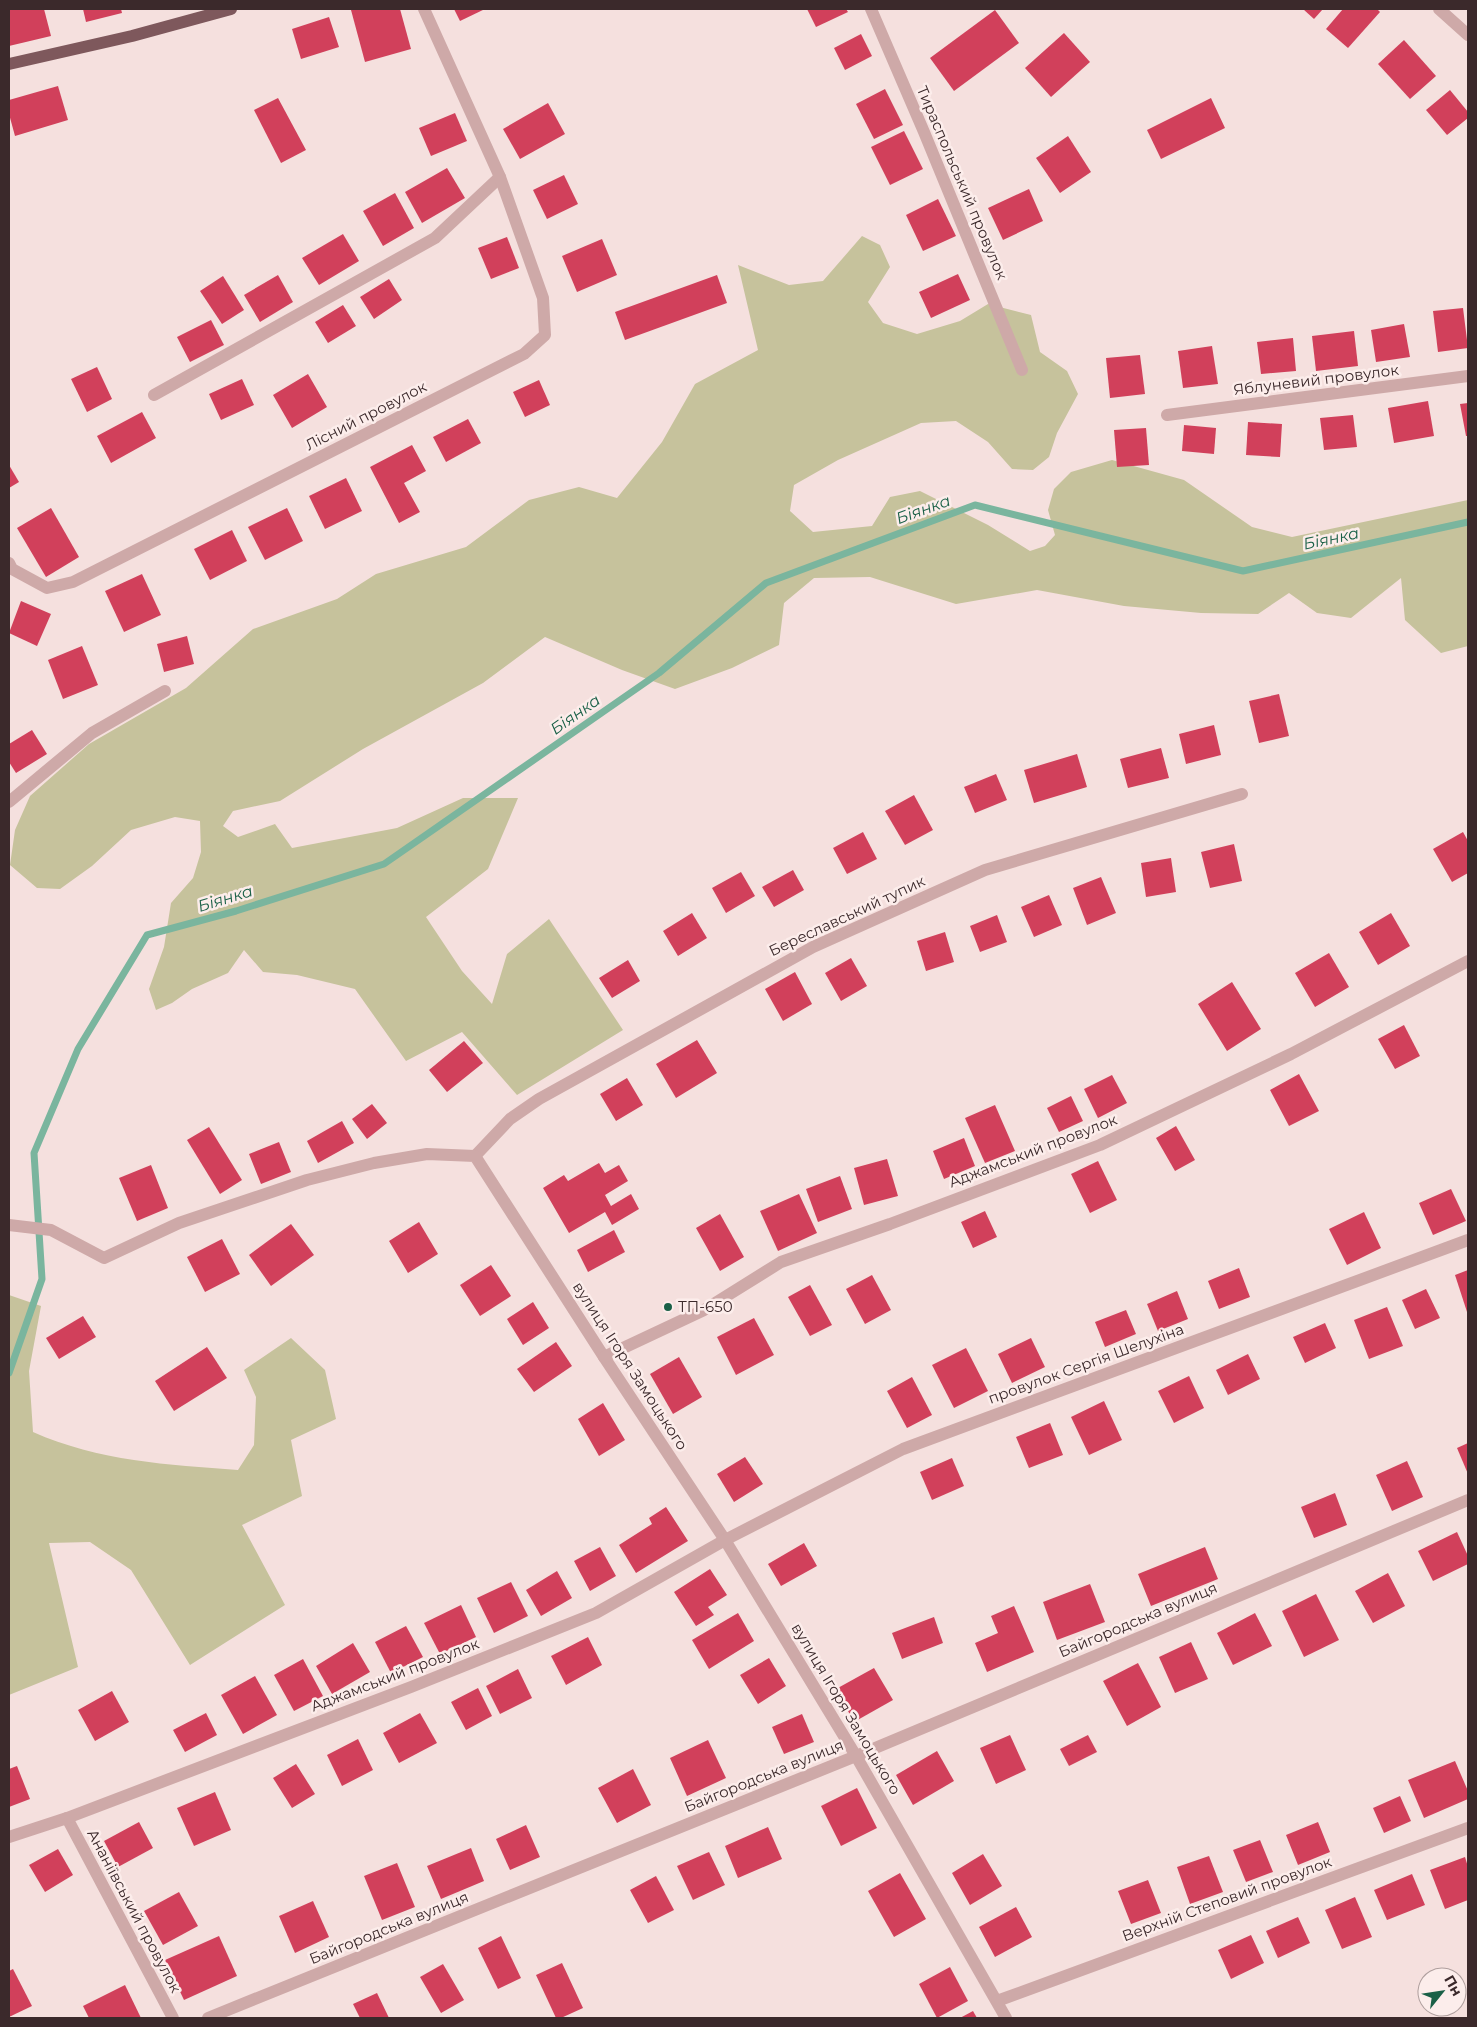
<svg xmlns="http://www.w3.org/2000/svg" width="1477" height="2027" viewBox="0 0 1477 2027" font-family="Montserrat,sans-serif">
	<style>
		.green { fill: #c6c29c }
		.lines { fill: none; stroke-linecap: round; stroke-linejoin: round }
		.stream { stroke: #7ab59e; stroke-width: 7 }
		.building { fill: #d1405b }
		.minor { stroke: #cea9a8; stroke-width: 12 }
		.major { stroke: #7e585c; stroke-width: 12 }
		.poi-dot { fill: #1a6047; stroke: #fcedeb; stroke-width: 2 }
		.labels { text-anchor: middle; stroke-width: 5; stroke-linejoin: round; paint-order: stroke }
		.street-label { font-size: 15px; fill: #3b292b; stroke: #fcedeb }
		.poi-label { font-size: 15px; fill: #3b292b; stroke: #fcedeb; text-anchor: start }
		.water-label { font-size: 16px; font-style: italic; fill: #1a6047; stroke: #fcedeb }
	</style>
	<rect width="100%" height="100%" fill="#f5e0de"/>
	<!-- green -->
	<g class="green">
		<polygon points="862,236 880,245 890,267 868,302 883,323 917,334 960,321 988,304 1031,315 1040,352 1067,371 1078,394 1057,433 1049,457 1033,470 1012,469 988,442 956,421 921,423 838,460 794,485 790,511 813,532 872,526 890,497 920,491 988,525 1030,551 1045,546 1055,535 1048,510 1054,489 1071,472 1112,460 1184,480 1252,527 1292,537 1468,500 1468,646 1441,653 1405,620 1401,578 1351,618 1317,613 1289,593 1258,614 1201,613 1124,606 1037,590 956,604 870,577 814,578 784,603 779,645 732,668 675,689 622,670 545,637 483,683 363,749 280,801 233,811 223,826 238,837 275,824 292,848 397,828 463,798 518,798 488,869 426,917 462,971 492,1004 507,954 549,919 623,1030 517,1095 462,1032 406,1061 355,989 297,975 263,972 244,950 228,973 192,989 172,1003 156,1010 149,989 164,947 171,903 193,878 201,852 200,821 175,817 131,830 92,866 60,889 37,888 10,865 15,830 30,796 89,744 186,688 253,629 337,599 376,574 466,547 529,500 579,487 617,498 662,442 695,384 758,350 738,265 789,285 823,281"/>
		<path d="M9 1295 41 1306 29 1371 33 1432C98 1461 169 1465 238 1470L254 1445 256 1397 244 1370 291 1338 325 1370 336 1419 291 1440 302 1496 242 1525 285 1605 190 1665 131 1570 90 1542 49 1543 78 1667 9 1695Z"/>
	</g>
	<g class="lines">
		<!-- stream -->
		<polyline class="stream" points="9,1373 42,1279 34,1153 78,1049 147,935 236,911 384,864 659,673 766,583 975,505 1243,571 1468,522"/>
	</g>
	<!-- building -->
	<g class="building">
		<polygon points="9,9 44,9 51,36 9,46"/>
		<polygon points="83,9 121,9 122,13 86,22"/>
		<polygon points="356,9 400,9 411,49 365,62 351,10"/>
		<polygon points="454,9 485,9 460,21"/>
		<polygon points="807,9 846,9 848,12 816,27"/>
		<polygon points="1303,9 1323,9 1314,19"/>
		<polygon points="1343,9 1377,9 1380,12 1348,48 1326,29"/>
		<polygon points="995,10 1019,43 954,91 930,58"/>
		<polygon points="329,17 339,47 301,59 292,29"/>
		<polygon points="1064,33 1090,62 1051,97 1025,68"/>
		<polygon points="861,34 872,56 845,70 834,48"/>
		<polygon points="1404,40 1436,76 1410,99 1378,64"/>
		<polygon points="58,86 68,120 15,136 9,114 9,100"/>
		<polygon points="885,89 903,125 874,139 856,104"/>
		<polygon points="1450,90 1468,112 1468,118 1447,135 1426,110"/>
		<polygon points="278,98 306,150 281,163 254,110"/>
		<polygon points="1211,98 1225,128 1161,159 1147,130"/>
		<polygon points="548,103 565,134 520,159 503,129"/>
		<polygon points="455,113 467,141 431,156 419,128"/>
		<polygon points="904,131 923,169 890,185 871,147"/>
		<polygon points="1068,136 1091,172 1060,193 1036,158"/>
		<polygon points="447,168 465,198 422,223 405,192"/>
		<polygon points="564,175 578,204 547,219 533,190"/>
		<polygon points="1029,189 1043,221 1003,240 988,208"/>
		<polygon points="395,193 414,228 383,246 363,211"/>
		<polygon points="938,199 956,236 923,251 906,215"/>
		<polygon points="343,234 359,261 319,285 302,258"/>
		<polygon points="507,237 519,268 491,279 478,248"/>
		<polygon points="602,239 617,275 577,292 562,256"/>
		<polygon points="958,274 970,300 931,318 919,292"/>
		<polygon points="278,275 293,302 260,322 244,295"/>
		<polygon points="717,275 727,303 625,340 615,312"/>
		<polygon points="223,276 244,310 222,324 200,291"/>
		<polygon points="389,279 402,300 374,319 360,297"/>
		<polygon points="343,305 356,326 328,343 315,322"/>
		<polygon points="1463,308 1468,348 1438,352 1433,311"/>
		<polygon points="211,320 224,345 190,362 177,337"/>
		<polygon points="1404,324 1410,357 1376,362 1371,330"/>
		<polygon points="1354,331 1358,366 1316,371 1312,336"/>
		<polygon points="1293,338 1296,371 1261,374 1257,342"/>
		<polygon points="1212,346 1218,384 1183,388 1178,351"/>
		<polygon points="1140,355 1145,394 1110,398 1106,358"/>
		<polygon points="97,367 112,399 87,412 71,379"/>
		<polygon points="308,374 327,407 292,428 273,395"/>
		<polygon points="242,379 254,405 221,420 209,394"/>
		<polygon points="539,380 550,405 525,417 513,392"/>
		<polygon points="1428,401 1434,436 1394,443 1388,408"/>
		<polygon points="1468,403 1468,436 1466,436 1460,404"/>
		<polygon points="142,412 156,438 111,463 97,436"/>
		<polygon points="1353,415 1357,447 1324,450 1320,418"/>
		<polygon points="468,419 481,443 446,462 433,437"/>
		<polygon points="1248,422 1282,424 1280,457 1246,455"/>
		<polygon points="1184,425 1216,428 1214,454 1182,451"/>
		<polygon points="1146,428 1149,465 1117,467 1114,430"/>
		<polygon points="412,445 426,471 404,483 420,512 399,523 370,467"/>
		<polygon points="9,465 19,482 9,488"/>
		<polygon points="346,478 362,511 325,529 309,496"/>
		<polygon points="51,508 79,557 46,577 17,528"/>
		<polygon points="287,508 303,541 265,560 248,527"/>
		<polygon points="232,530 247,561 210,580 194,549"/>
		<polygon points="142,574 161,615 124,632 105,591"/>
		<polygon points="21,601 51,614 37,646 9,633"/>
		<polygon points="187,636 194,664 164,672 157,644"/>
		<polygon points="82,646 98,685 63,699 48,660"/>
		<polygon points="1279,694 1289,736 1259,743 1249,701"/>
		<polygon points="1214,725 1221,755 1186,764 1179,734"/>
		<polygon points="32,730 47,754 16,773 9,762 9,744"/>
		<polygon points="1161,748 1169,778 1128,788 1120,759"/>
		<polygon points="1077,754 1087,787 1034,803 1024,770"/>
		<polygon points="996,774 1007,800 975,813 964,787"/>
		<polygon points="914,795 933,830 905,845 885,811"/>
		<polygon points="863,832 877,859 847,874 833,848"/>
		<polygon points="1463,832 1468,841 1468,873 1452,882 1433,849"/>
		<polygon points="1234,844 1242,881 1210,888 1201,852"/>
		<polygon points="1171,858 1176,892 1146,897 1141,863"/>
		<polygon points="793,870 804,890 774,907 762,887"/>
		<polygon points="741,872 755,896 726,913 712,888"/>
		<polygon points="1101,877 1116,913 1087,925 1073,888"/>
		<polygon points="1049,895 1062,925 1034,937 1021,907"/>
		<polygon points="692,913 707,938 678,956 663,931"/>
		<polygon points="1391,913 1410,946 1378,965 1359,932"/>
		<polygon points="997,915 1007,942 980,952 970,926"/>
		<polygon points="945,932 954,962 926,971 917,941"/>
		<polygon points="1329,953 1349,987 1315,1007 1295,973"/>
		<polygon points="851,958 867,986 841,1001 825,973"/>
		<polygon points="628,960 640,981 612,998 599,978"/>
		<polygon points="795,972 812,1004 783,1021 765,989"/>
		<polygon points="1232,982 1261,1029 1227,1051 1198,1004"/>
		<polygon points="1404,1025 1420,1056 1395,1069 1378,1039"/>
		<polygon points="697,1040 717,1073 676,1098 656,1064"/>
		<polygon points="464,1041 483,1063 447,1092 429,1070"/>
		<polygon points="1299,1074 1319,1111 1289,1126 1270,1090"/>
		<polygon points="1112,1075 1127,1103 1098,1118 1084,1089"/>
		<polygon points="627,1078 643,1105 616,1121 600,1094"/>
		<polygon points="1071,1096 1083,1121 1059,1132 1047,1108"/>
		<polygon points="372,1104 387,1123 367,1139 352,1119"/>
		<polygon points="995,1105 1015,1151 985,1163 965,1118"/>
		<polygon points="342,1121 354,1143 318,1163 307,1141"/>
		<polygon points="1176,1126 1195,1160 1175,1171 1156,1138"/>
		<polygon points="209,1127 242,1180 220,1194 187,1140"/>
		<polygon points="964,1138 975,1166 944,1179 933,1151"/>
		<polygon points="279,1142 291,1172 261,1184 249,1154"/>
		<polygon points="887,1159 898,1196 864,1205 854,1168"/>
		<polygon points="1098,1161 1117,1200 1090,1213 1071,1174"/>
		<polygon points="599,1163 605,1173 619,1165 628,1181 605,1195 611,1206 631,1194 639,1209 612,1225 605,1212 569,1233 543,1188 564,1175 568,1181"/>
		<polygon points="151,1165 168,1208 137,1221 119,1178"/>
		<polygon points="840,1176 852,1209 818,1222 806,1189"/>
		<polygon points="1451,1189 1466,1221 1433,1235 1419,1203"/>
		<polygon points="799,1194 817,1233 778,1251 760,1211"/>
		<polygon points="985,1211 997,1237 973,1248 961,1222"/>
		<polygon points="1364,1212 1381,1248 1347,1265 1329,1229"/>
		<polygon points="720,1214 744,1257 720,1271 696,1228"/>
		<polygon points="419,1222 438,1254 408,1273 389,1241"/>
		<polygon points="291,1224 314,1255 271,1286 249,1255"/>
		<polygon points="614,1230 625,1252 588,1272 577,1250"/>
		<polygon points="222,1239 240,1274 205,1292 187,1257"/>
		<polygon points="491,1265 511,1296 480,1316 460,1285"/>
		<polygon points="1239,1268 1250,1297 1219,1309 1208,1281"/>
		<polygon points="1468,1270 1468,1315 1455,1275"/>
		<polygon points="872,1275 891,1310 865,1324 846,1289"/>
		<polygon points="810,1285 832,1325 810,1336 788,1297"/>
		<polygon points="1426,1289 1440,1318 1415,1329 1402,1300"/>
		<polygon points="1177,1291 1188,1319 1158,1331 1147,1304"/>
		<polygon points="533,1302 549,1328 523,1345 507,1319"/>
		<polygon points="1387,1307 1403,1346 1369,1359 1354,1320"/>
		<polygon points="1126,1310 1136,1334 1105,1347 1095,1322"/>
		<polygon points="83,1316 96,1337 59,1359 46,1338"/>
		<polygon points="754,1318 774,1355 736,1375 717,1337"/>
		<polygon points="1325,1323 1336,1348 1305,1363 1293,1337"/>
		<polygon points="1031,1338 1045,1367 1012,1383 998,1354"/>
		<polygon points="556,1342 572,1366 534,1392 517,1369"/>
		<polygon points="207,1347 227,1378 174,1411 155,1381"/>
		<polygon points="966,1348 988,1391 954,1408 932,1365"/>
		<polygon points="1248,1354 1260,1379 1228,1395 1216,1370"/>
		<polygon points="679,1357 702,1397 673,1414 650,1374"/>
		<polygon points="1189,1376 1204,1408 1174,1423 1158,1391"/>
		<polygon points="912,1377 932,1415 907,1428 887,1391"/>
		<polygon points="1104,1401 1122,1440 1089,1455 1071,1417"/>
		<polygon points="603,1403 625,1440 599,1456 578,1419"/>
		<polygon points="1050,1423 1063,1455 1029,1468 1016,1437"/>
		<polygon points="1468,1443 1468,1474 1457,1448"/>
		<polygon points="745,1457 763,1484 734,1502 717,1474"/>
		<polygon points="952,1458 964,1486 932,1500 920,1472"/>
		<polygon points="1407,1461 1423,1497 1392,1511 1376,1475"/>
		<polygon points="1335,1493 1347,1525 1314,1538 1301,1507"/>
		<polygon points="666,1507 688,1541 636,1573 619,1545 652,1524 649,1518"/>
		<polygon points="1457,1532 1468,1556 1468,1564 1433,1581 1418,1551"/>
		<polygon points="804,1543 817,1566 781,1586 768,1564"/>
		<polygon points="600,1547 616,1576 590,1591 574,1561"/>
		<polygon points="1205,1547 1218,1579 1151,1606 1138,1574"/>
		<polygon points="710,1569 727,1595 708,1607 714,1615 696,1626 674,1592"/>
		<polygon points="557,1571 572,1598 541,1616 526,1590"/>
		<polygon points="1388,1573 1405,1606 1373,1623 1355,1591"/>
		<polygon points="511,1582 528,1616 494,1633 477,1598"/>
		<polygon points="1090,1584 1105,1622 1057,1640 1043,1602"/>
		<polygon points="1316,1594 1339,1640 1304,1657 1282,1611"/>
		<polygon points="461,1605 476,1637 440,1654 424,1623"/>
		<polygon points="1014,1606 1034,1652 987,1672 975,1643 998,1633 991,1616"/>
		<polygon points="738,1613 754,1641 709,1669 692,1640"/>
		<polygon points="1255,1613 1272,1646 1233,1665 1217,1633"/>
		<polygon points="934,1617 943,1643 902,1659 892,1633"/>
		<polygon points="406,1626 423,1657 391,1673 375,1642"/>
		<polygon points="588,1637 602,1665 566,1685 551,1656"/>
		<polygon points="1191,1642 1208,1679 1175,1693 1159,1657"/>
		<polygon points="353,1643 370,1672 332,1694 316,1666"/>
		<polygon points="769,1658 786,1686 758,1704 740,1675"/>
		<polygon points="303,1659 323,1696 294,1711 274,1675"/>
		<polygon points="1138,1663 1161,1707 1127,1726 1103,1681"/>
		<polygon points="874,1668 893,1700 854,1722 836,1689"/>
		<polygon points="518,1669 532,1698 500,1714 486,1686"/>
		<polygon points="255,1676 277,1715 243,1734 221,1695"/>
		<polygon points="478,1688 492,1716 466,1730 451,1702"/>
		<polygon points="112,1691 129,1722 95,1741 78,1710"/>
		<polygon points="206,1713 217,1735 185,1752 173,1730"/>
		<polygon points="420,1713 437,1743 399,1763 383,1733"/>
		<polygon points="802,1714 814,1742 784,1754 772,1727"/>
		<polygon points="1010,1735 1026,1770 996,1784 980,1748"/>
		<polygon points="1088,1735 1097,1752 1069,1766 1060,1749"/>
		<polygon points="358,1739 373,1770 342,1786 327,1755"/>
		<polygon points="708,1740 726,1778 687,1796 670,1758"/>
		<polygon points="937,1751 954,1781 913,1805 896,1775"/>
		<polygon points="1455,1761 1468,1791 1468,1799 1424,1818 1408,1780"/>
		<polygon points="296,1764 315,1794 292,1808 273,1778"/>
		<polygon points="17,1766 30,1799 9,1807 9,1769"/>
		<polygon points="633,1769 651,1805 617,1823 598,1788"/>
		<polygon points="857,1788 877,1828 841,1846 821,1806"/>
		<polygon points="215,1792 231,1830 194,1846 177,1808"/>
		<polygon points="1400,1796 1411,1821 1384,1833 1373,1808"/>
		<polygon points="139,1822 153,1848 118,1867 104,1841"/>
		<polygon points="1318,1822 1330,1852 1298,1865 1286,1835"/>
		<polygon points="526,1825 540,1857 510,1870 496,1839"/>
		<polygon points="768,1827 782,1859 738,1878 725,1846"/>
		<polygon points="1260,1840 1273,1872 1246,1882 1233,1850"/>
		<polygon points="471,1848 484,1881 441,1899 427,1866"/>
		<polygon points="58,1849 73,1875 45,1892 29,1865"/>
		<polygon points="709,1852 725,1885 693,1900 677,1866"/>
		<polygon points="983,1854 1002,1886 970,1905 952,1873"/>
		<polygon points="1209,1856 1223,1892 1190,1904 1177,1867"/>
		<polygon points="1465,1857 1468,1867 1468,1900 1445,1909 1430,1870"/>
		<polygon points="397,1863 415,1907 382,1920 364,1876"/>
		<polygon points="900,1873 926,1919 894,1937 868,1891"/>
		<polygon points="1412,1874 1425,1905 1387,1920 1374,1890"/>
		<polygon points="656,1876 674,1910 648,1923 630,1890"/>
		<polygon points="1148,1880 1161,1913 1131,1924 1118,1891"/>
		<polygon points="179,1892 198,1926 163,1945 144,1911"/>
		<polygon points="1355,1897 1372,1937 1342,1949 1325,1910"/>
		<polygon points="313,1901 329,1937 295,1953 279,1916"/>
		<polygon points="1016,1907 1032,1937 995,1957 979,1927"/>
		<polygon points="1298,1917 1310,1943 1278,1958 1266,1931"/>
		<polygon points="1251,1935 1264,1963 1231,1979 1218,1950"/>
		<polygon points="219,1936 237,1976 184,2000 165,1960"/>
		<polygon points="501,1936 521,1978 498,1989 478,1948"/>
		<polygon points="562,1963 583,2008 561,2018 556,2018 536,1975"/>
		<polygon points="443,1964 464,2000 441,2013 420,1977"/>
		<polygon points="950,1967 968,2001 937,2018 919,1984"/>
		<polygon points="13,1969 32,2006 9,2017 9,1971"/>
		<polygon points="125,1985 141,2018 89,2018 83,2006"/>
		<polygon points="377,1993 389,2018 360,2018 353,2004"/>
		<polygon points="973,2011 977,2018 960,2018"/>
	</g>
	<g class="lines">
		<!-- minor -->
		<g class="minor">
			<polyline points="871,9 924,132 1022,370"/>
			<polyline points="1439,9 1468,35"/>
			<polyline points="154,395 435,238 500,177"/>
			<polyline points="1167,415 1468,376"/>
			<polyline points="9,563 12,569 47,588 73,582 524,354 545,335 543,298 500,177 424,9"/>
			<polyline points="9,802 92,733 165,691"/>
			<polyline points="475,1156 510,1119 539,1099 813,947 985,870 1242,794"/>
			<polyline points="9,1225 51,1230 104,1258 179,1223 307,1180 374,1163 427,1154 475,1156 604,1357 725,1540 856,1756 1006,2018"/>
			<polyline points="604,1357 704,1310 781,1262 890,1224 1100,1145 1291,1054 1468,961"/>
			<polyline points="67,1818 173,2018"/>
			<polyline points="9,1837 67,1818 411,1687 596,1613 725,1540 903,1449 1468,1240"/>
			<polyline points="997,2001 1468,1828"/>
			<polyline points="208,2018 856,1756 1468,1500"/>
		</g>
		<!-- major -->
		<polyline class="major" points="9,64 132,36 231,9"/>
	</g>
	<!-- markers -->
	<circle class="poi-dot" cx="668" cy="1307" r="5"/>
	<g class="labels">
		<!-- street labels -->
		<g class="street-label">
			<text transform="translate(962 183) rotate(67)" y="5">Тираспольський провулок</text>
			<text transform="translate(1316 380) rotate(-7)" y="5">Яблуневий провулок</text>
			<text transform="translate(366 416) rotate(-27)" y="5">Лісний провулок</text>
			<text transform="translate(847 916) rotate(-25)" y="5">Береславський тупик</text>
			<text transform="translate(1033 1151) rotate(-21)" y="5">Аджамський провулок</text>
			<text transform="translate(1086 1364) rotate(-20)" y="5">провулок Сергія Шелухіна</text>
			<text transform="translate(630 1366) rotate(57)" y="5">вулиця Ігоря Замоцького</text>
			<text transform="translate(1138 1620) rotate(-23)" y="5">Байгородська вулиця</text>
			<text transform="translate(395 1675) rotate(-21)" y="5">Аджамський провулок</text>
			<text transform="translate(846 1709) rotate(59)" y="5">вулиця Ігоря Замоцького</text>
			<text transform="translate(764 1776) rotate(-22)" y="5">Байгородська вулиця</text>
			<text transform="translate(1227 1899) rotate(-20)" y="5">Верхній Степовий провулок</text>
			<text transform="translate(134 1911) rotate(62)" y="5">Ананіївський провулок</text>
			<text transform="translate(389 1928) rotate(-22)" y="5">Байгородська вулиця</text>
		</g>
		<!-- poi labels -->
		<g class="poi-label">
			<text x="678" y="1312">ТП-650</text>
		</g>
		<!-- water labels -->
		<g class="water-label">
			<text transform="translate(923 509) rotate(-20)" y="6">Біянка</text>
			<text transform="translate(1331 538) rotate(-12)" y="6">Біянка</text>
			<text transform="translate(575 714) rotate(-35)" y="6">Біянка</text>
			<text transform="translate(225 898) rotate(-17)" y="6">Біянка</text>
		</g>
	</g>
	<!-- border -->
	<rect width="1477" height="2027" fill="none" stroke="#3b292b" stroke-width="20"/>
	<!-- north arrow -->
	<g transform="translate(1442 1992) rotate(60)"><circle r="24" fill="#fcedeb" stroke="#af9f9e"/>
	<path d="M0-4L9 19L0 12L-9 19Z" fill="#1a6047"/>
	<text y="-8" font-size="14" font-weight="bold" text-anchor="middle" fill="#3b292b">Пн</text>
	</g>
</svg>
